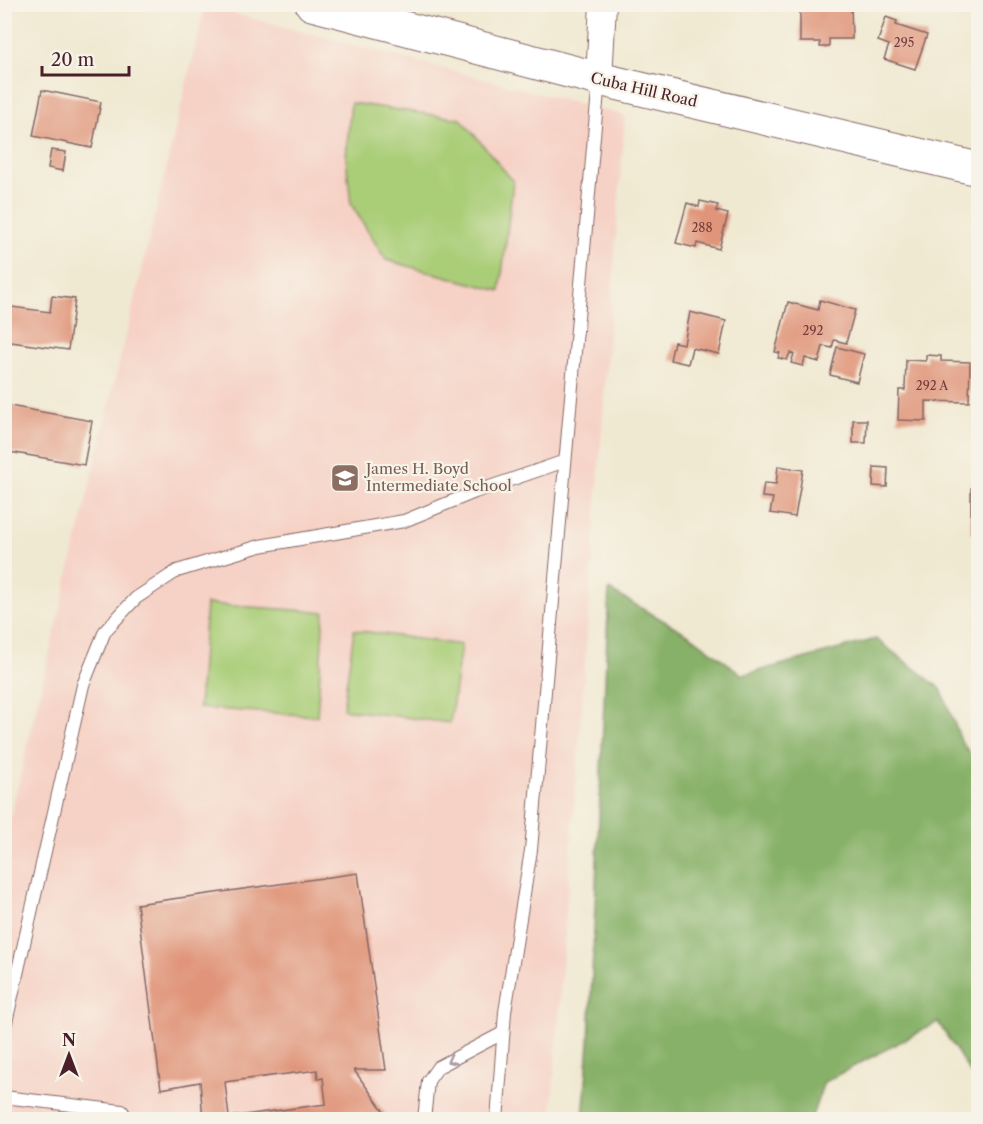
<svg xmlns="http://www.w3.org/2000/svg" width="983" height="1124" viewBox="0 0 983 1124" font-family="'Libre Caslon Text',serif">
	<style>
		.built { fill: #f6d1c5 }
		.green { fill: #aace78; stroke: #7a7652; stroke-width: 1.5 }
		.forest { fill: #87b168; stroke: #68684a; stroke-width: 1.5 }
		.building { fill: #e0957a; fill-rule: evenodd }
		.lines { fill: none; stroke-linecap: round; stroke-linejoin: round }
		.service-casing { stroke: #846665; stroke-width: 14 }
		.minor-casing { stroke: #846665; stroke-width: 28 }
		.secondary-casing { stroke: #846665; stroke-width: 35 }
		.service { stroke: #fff; stroke-width: 12 }
		.minor { stroke: #fff; stroke-width: 26 }
		.secondary { stroke: #fff; stroke-width: 33 }
		.oneway { stroke: #ae9aa0 }
		.labels { text-anchor: middle; stroke-width: 4.5; stroke-linejoin: round; paint-order: stroke }
		.number-label { font-size: 12px; fill: #703c3f }
		.street-label { font-size: 15px; fill: #4a1f2b; stroke: #f7f3e8 }
		.education-label { font-size: 15px; fill: #785e54; stroke: #f7f3e8; text-anchor: start }
	</style>
	<rect width="100%" height="100%" fill="#f7f3e8"/>
	<filter id="ink" filterUnits="userSpaceOnUse"><feTurbulence type="fractalNoise" baseFrequency=".0167" numOctaves="2"/><feDisplacementMap in="SourceGraphic" scale="12" xChannelSelector="R" yChannelSelector="G"/><feConvolveMatrix kernelMatrix="1 2 1 2 8 2 1 2 1" color-interpolation-filters="sRGB"/></filter>
	<filter id="wash" filterUnits="userSpaceOnUse"><feTurbulence type="fractalNoise" baseFrequency=".008" numOctaves="4" result="noise"/><feDisplacementMap in="SourceGraphic" scale="24" xChannelSelector="R" yChannelSelector="G"/><feGaussianBlur stdDeviation="1.35" result="paint"/><feColorMatrix in="noise" values="0 0 0 0 0 0 0 0 0 0 0 0 0 0 0 0 0 1.4 0 .05"/><feComposite in="paint" operator="in"/></filter>
	<g filter="url(#wash)">
		<rect width="100%" height="100%" fill="#f0e9d1"/>
		<!-- built -->
		<polygon class="built" points="205,6 625,116 551,1119 5,1120 5,839"/>
		<!-- green -->
		<g class="green">
			<polygon points="351,103 461,119 513,181 500,291 386,260 351,204 346,157"/>
			<polygon points="206,604 324,612 317,716 199,708"/>
			<polygon points="354,630 461,645 450,723 343,709"/>
		</g>
		<!-- forest -->
		<polygon class="forest" points="609,590 691,636 743,675 876,639 941,689 962,743 978,764 978,1085 938,1022 824,1082 811,1119 583,1119 589,1043"/>
		<g id="blocks">
			<!-- building -->
			<g class="building">
				<polygon points="667,4 730,4 730,9 667,7"/>
				<polygon points="800,4 851,4 852,39 829,39 829,47 820,47 820,42 800,42"/>
				<polygon points="886,17 897,21 896,25 927,35 915,69 884,59 889,45 878,41"/>
				<polygon points="42,90 101,102 92,148 33,136"/>
				<polygon points="51,150 66,152 63,171 48,168"/>
				<polygon points="700,201 718,205 716,211 728,214 719,249 697,243 696,248 676,243 687,203 699,207"/>
				<polygon points="52,296 75,299 68,350 4,341 4,306 50,312"/>
				<polygon points="820,300 855,310 846,343 834,340 832,348 823,346 819,362 805,358 803,366 791,363 794,354 790,353 787,360 778,358 780,353 775,352 788,302 818,310"/>
				<polygon points="690,312 726,321 719,354 692,348 688,364 670,360 674,342 684,344"/>
				<polygon points="837,347 864,354 857,382 830,375"/>
				<polygon points="926,355 941,356 941,361 970,362 969,402 926,401 926,421 898,420 899,390 905,390 906,360 926,361"/>
				<polygon points="4,405 92,421 84,465 4,451"/>
				<polygon points="853,420 867,420 866,443 853,443"/>
				<polygon points="778,466 803,470 795,517 770,513 773,498 762,497 764,483 776,484"/>
				<polygon points="874,467 888,468 887,487 873,486"/>
				<rect x="971" y="488" width="7" height="44"/>
				<path d="M358 873 386 1070H354L390 1120H203L200 1082 161 1089 137 904ZM317 1070 318 1079 323 1078 326 1104 229 1117 225 1082Z"/>
			</g>
		</g>
	</g>
	<g filter="url(#ink)">
		<use href="#blocks" fill-opacity="0" stroke="#846665" stroke-width="1.5"/>
		<g class="lines">
			<!-- service casing -->
			<g class="service-casing">
				<g id="service">
					<polyline points="4,1031 83,685 105,631 136,598 177,571 260,546 404,521 475,492 565,461"/>
					<polyline points="4,1097 122,1111 128,1120"/>
					<polyline points="424,1120 428,1081 438,1067 503,1033"/>
					<polyline points="497,1120 505,1012 531,850 599,80"/>
				</g>
			</g>
			<!-- minor casing -->
			<g class="minor-casing">
				<polyline id="minor" points="599,79 603,4"/>
			</g>
			<!-- secondary casing -->
			<g class="secondary-casing">
				<polyline id="secondary" points="312,4 599,79 978,169"/>
			</g>
			<!-- service -->
			<use href="#service" class="service"/>
			<!-- minor -->
			<use href="#minor" class="minor"/>
			<!-- secondary -->
			<use href="#secondary" class="secondary"/>
		</g>
		<!-- one-way arrows -->
		<defs><path id="oneway-chevron" d="M-2-3.5L2.5 0L-2 3.5" fill="none" stroke-width="1.6" stroke-linecap="round" stroke-linejoin="round" transform="scale(1.5)"/></defs>
		<use class="oneway" href="#oneway-chevron" transform="translate(451 1060) rotate(152)"/>
	</g>
	<!-- icons -->
	<defs>
		<g id="school-square" transform="scale(1.5)"><rect x="-9" y="-9" width="18" height="18" rx="4" fill="#8d6e63" stroke="#f7f3e8"/><path d="M0-5L7-2L0 1L-7-2ZM-4 1L0 2.5L4 1V4Q0 6-4 4Z" fill="#fff"/></g>
	</defs>
	<g fill-rule="evenodd">
		<use href="#school-square" x="345" y="478"/>
	</g>
	<g class="labels">
		<!-- number labels -->
		<g class="number-label">
			<text x="904" y="47">295</text>
			<text x="702" y="232">288</text>
			<text x="813" y="335">292</text>
			<text x="932" y="390">292 A</text>
		</g>
		<!-- street labels -->
		<g class="street-label">
			<text transform="translate(644 90) rotate(13)" y="5">Cuba Hill Road</text>
		</g>
		<!-- education labels -->
		<g class="education-label">
			<text x="366" y="474">James H. Boyd<tspan x="366" dy="17">Intermediate School</tspan></text>
		</g>
	</g>
	<!-- margin -->
	<rect width="983" height="1124" fill="none" stroke="#f7f3e8" stroke-width="24"/>
	<!-- north arrow -->
	<g transform="translate(69 1055)" stroke="#f7f3e8" stroke-width="4.5" paint-order="stroke">
	<path d="M0-4.5L10 22L0 15L-10 22Z" fill="#4a1f2b"/>
	<text y="-9" font-size="16" font-weight="bold" text-anchor="middle" fill="#4a1f2b">N</text>
	</g>
	<!-- scale -->
	<path d="M42 66v9h87v-9" fill="none" stroke="#4a1f2b" stroke-width="3"/>
	<text x="51" y="66" font-size="18" fill="#4a1f2b" stroke="#f7f3e8" stroke-width="4.5" paint-order="stroke">20 m</text>
</svg>
